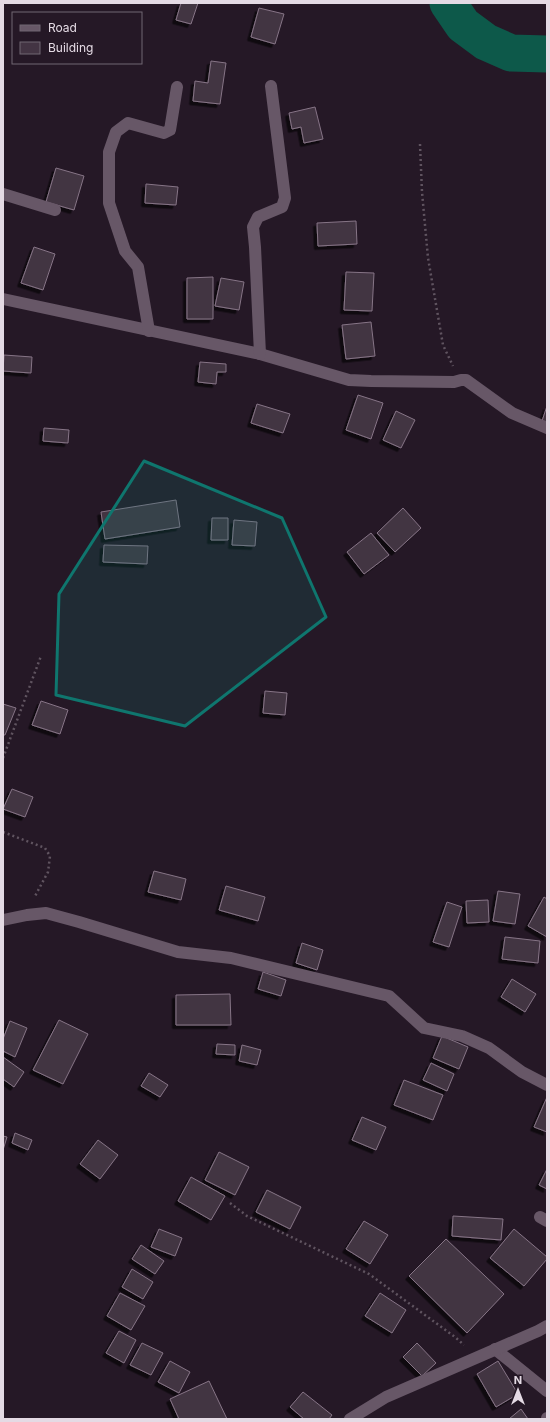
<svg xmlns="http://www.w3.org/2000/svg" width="550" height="1422" viewBox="0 0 550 1422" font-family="Inter,sans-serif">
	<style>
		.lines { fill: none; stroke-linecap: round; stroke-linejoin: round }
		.river { stroke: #0d594a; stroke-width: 37 }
		.building { fill: #433443; stroke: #867586; filter: url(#shadow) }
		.path { stroke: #605460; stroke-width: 2.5; stroke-dasharray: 2 3; stroke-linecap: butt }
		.street { stroke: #675767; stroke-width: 12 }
		.marked { fill: #0f766e; fill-opacity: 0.2; stroke: #0f766e; stroke-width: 3; stroke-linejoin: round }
	</style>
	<defs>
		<filter id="shadow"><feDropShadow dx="-3.5" dy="3.5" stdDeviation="0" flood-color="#0009"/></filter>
	</defs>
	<rect width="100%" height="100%" fill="#251826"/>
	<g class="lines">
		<!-- river -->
		<polyline class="river" points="448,3 463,25 486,42 511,53 547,54"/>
	</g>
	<!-- building -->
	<g class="building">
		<polygon points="181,3 198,3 191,24 176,20"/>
		<polygon points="259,8 284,14 275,44 251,37"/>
		<polygon points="211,61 226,63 220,104 193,101 195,81 208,83"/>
		<polygon points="315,107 323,139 304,143 301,127 292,129 289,113"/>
		<polygon points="56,168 84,176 74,210 46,202"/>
		<polygon points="146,184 178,187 176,205 145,203"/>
		<polygon points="356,221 357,244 318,246 317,223"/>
		<polygon points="34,247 55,254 43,290 21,283"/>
		<polygon points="346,272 374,273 372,311 344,310"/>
		<polygon points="213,277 213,319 187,319 187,278"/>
		<polygon points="221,278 244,282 239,310 215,306"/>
		<polygon points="371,322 375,356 346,359 342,325"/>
		<polygon points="4,355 32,357 31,373 3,371"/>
		<polygon points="200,362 226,364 226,372 217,372 216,384 198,382"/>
		<polygon points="358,395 383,403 371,439 346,430"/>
		<polygon points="257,404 290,414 283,433 251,423"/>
		<polygon points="547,406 547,426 541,424"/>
		<polygon points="396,411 415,420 401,448 383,440"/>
		<polygon points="44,428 69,430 68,443 43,441"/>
		<polygon points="176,500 180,527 105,539 101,512"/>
		<polygon points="403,508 421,528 395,552 377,533"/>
		<polygon points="212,518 228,518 228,540 211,540"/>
		<polygon points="234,520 257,522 255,546 232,545"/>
		<polygon points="371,533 389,555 364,574 347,552"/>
		<polygon points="104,545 148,546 147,564 103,562"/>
		<polygon points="265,691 287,693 285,715 263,713"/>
		<polygon points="41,701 68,710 60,734 32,725"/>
		<polygon points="3,704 16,708 5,735 3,735"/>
		<polygon points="12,789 33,797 25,817 3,809"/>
		<polygon points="154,871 186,879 181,900 148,892"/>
		<polygon points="226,886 265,897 258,921 219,910"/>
		<polygon points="498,891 520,894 515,924 493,921"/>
		<polygon points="544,897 547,899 547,937 528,926"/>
		<polygon points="488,900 489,922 467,923 466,901"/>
		<polygon points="447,902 462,907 449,947 433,942"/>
		<polygon points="505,937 540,941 538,963 502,959"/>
		<polygon points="302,943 323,950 317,970 296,963"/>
		<polygon points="263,972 286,980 281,996 258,989"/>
		<polygon points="512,979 536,994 525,1012 501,997"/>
		<polygon points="230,994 231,1025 176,1025 176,995"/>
		<polygon points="59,1020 88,1034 63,1084 33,1070"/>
		<polygon points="10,1021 27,1028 15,1057 3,1051 3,1039"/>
		<polygon points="442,1036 468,1047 459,1069 433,1058"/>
		<polygon points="217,1044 235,1045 235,1055 216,1054"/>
		<polygon points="242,1045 261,1050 257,1065 239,1061"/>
		<polygon points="3,1057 24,1072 14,1087 3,1079"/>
		<polygon points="431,1063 454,1074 447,1091 423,1080"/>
		<polygon points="149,1073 168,1085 160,1097 141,1086"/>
		<polygon points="404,1080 443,1095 433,1120 394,1105"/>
		<polygon points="547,1097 547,1132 534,1127"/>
		<polygon points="362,1117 386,1127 376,1150 352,1140"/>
		<polygon points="15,1133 32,1140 28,1150 12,1143"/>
		<polygon points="3,1136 7,1137 3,1150"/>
		<polygon points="98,1140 118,1155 100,1179 80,1164"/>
		<polygon points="219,1152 249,1167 235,1195 205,1180"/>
		<polygon points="547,1169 547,1189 539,1185"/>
		<polygon points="191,1177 225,1196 211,1220 178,1201"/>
		<polygon points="267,1190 301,1207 290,1229 256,1212"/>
		<polygon points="453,1216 503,1219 501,1240 452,1236"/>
		<polygon points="364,1221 388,1235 370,1264 346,1249"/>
		<polygon points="159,1229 182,1238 175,1256 151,1247"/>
		<polygon points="514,1229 547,1257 547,1259 524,1286 490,1258"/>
		<polygon points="446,1239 504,1294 467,1333 409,1276"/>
		<polygon points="141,1245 164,1261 155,1274 132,1259"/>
		<polygon points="132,1269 153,1282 143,1299 122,1287"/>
		<polygon points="120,1293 145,1306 131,1330 107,1316"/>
		<polygon points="380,1293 406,1310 392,1333 365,1316"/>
		<polygon points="119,1331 136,1340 124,1363 106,1353"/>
		<polygon points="142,1343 163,1353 151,1375 130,1365"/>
		<polygon points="417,1343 436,1363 422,1376 403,1357"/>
		<polygon points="170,1361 190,1372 179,1393 158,1382"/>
		<polygon points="498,1361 518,1394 496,1407 477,1374"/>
		<polygon points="209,1381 227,1419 179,1419 170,1399"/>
		<polygon points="303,1392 332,1415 329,1419 304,1419 290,1407"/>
		<polygon points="521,1409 528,1419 509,1419"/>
	</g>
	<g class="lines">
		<!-- path -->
		<g class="path">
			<polyline points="420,144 422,192 428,258 443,345 453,366"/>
			<polyline points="3,758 41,656"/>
			<polyline points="3,832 45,848 50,856 48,872 34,898"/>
			<polyline points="230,1203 247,1216 369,1274 455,1337 464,1345"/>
		</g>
		<!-- street -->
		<g class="street">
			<polyline points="3,194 55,210"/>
			<polyline points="3,299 260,354 349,380 371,381 454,382 461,380 466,380 512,413 547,428"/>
			<polyline points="149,331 138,267 125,251 109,203 109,152 116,132 128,123 164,133 170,130 177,87"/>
			<polyline points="260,354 255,247 253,227 258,217 282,207 285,198 271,86"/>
			<polyline points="3,920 27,915 46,913 79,922 178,952 231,958 389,996 424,1028 462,1036 489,1048 522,1072 547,1085"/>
			<polyline points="540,1217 547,1221"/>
			<polyline points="495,1349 547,1391"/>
			<polyline points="350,1419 386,1397 538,1331 547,1326"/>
			<polyline points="547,1419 547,1418"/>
		</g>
	</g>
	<!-- marked area -->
	<path class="marked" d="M144 461 282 518 326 617 185 726 56 695 59 594Z"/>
	<!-- border -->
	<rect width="550" height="1422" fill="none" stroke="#e4dae4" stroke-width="8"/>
	<!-- legend -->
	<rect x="12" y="12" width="130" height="52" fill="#251826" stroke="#716672"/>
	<rect x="20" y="25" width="20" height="6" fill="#675767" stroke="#716672"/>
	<text x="48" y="32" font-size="12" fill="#e4dae4">Road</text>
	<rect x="20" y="42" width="20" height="12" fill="#433443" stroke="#716672"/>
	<text x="48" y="52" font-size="12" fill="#e4dae4">Building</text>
	<!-- north arrow -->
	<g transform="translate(518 1390)" stroke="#251826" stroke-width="3" paint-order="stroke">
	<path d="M0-3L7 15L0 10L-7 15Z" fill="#e4dae4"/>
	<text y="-6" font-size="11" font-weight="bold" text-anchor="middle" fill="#e4dae4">N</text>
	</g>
</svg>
